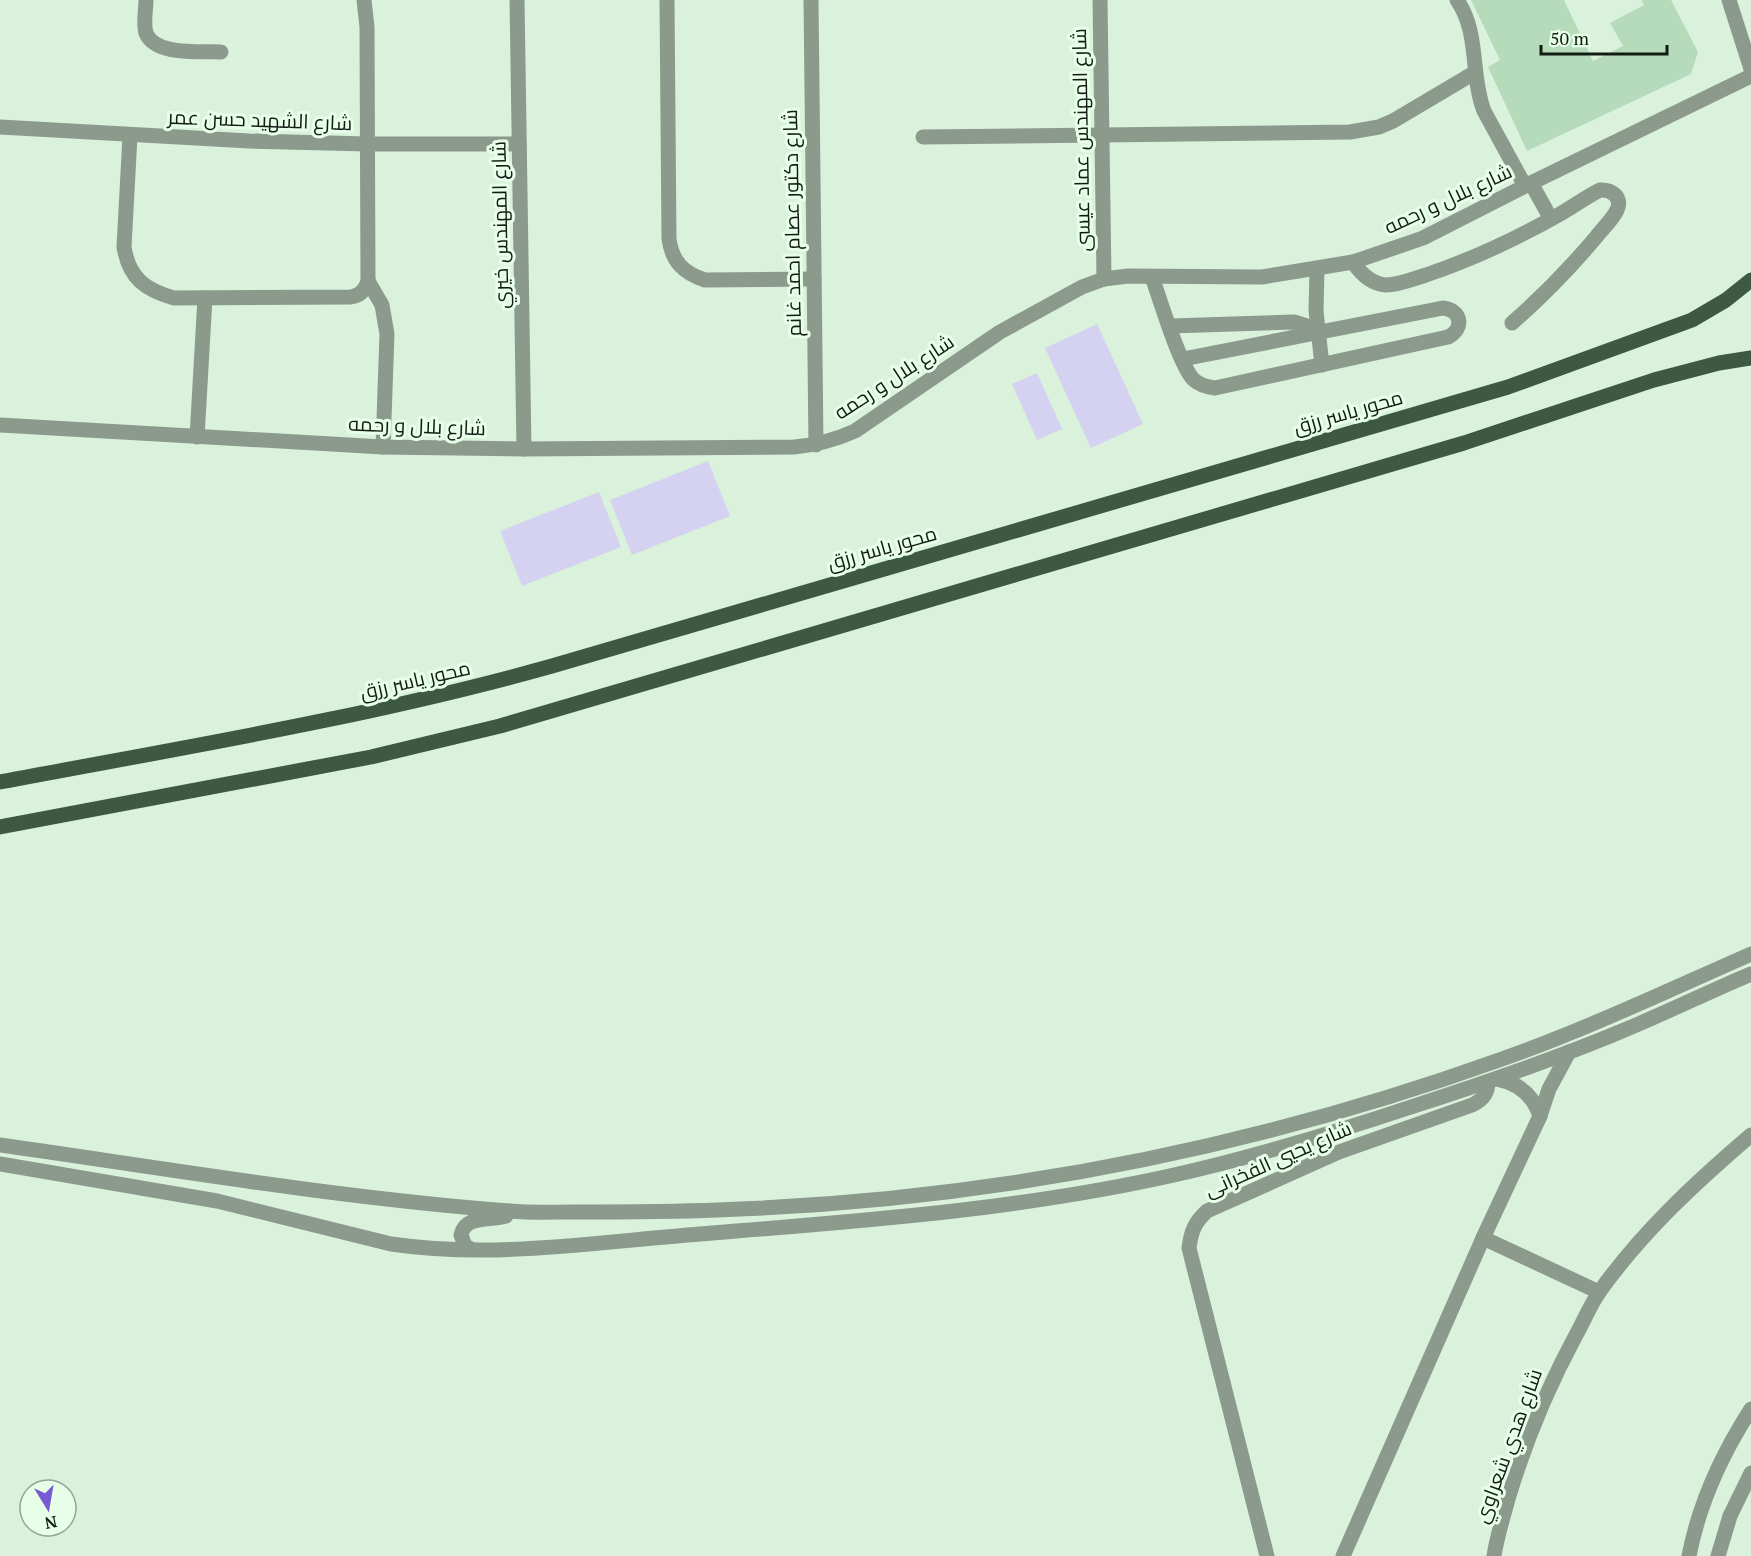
<svg xmlns="http://www.w3.org/2000/svg" width="1751" height="1556" viewBox="0 0 1751 1556" font-family="'PT Serif',Cairo,serif">
	<style>
		.green { fill: #d4d1f1 }
		.building { fill: #b6dbba }
		.lines { fill: none; stroke-linecap: round; stroke-linejoin: round }
		.minor { stroke: #8b9a8c; stroke-width: 15 }
		.major { stroke: #3d5941; stroke-width: 15 }
		.labels { text-anchor: middle; stroke-width: 6; stroke-linejoin: round; paint-order: stroke }
		.street-label { font-size: 20px; fill: #131c14; stroke: #e7ffe9 }
	</style>
	<rect width="100%" height="100%" fill="#daf2dc"/>
	<!-- green -->
	<g class="green">
		<polygon points="1097,324 1143,424 1091,448 1045,348"/>
		<polygon points="1037,373 1062,429 1037,440 1012,384"/>
		<polygon points="708,461 730,516 632,555 610,500"/>
		<polygon points="599,492 621,547 522,586 500,531"/>
	</g>
	<!-- building -->
	<polygon class="building" points="1471,0 1564,0 1593,61 1623,46 1610,23 1644,5 1641,0 1671,0 1698,52 1691,74 1527,151 1488,67 1500,60"/>
	<g class="lines">
		<!-- minor -->
		<g class="minor">
			<path d="M146 0C146 10 143 23 146 33 155 56 201 51 221 52"/>
			<polyline points="517,0 524,449"/>
			<path d="M667 0 669 239C672 261 683 273 705 280L814 279"/>
			<polyline points="811,0 816,445"/>
			<polyline points="1100,0 1104,279"/>
			<path d="M1457 0C1480 33 1470 75 1484 111L1525 186"/>
			<polyline points="1729,0 1751,69"/>
			<polyline points="0,127 249,141 367,144 519,144"/>
			<path d="M130 136 124 247C129 278 145 290 174 298L351 297C361 295 365 290 368 281L367 27 364 0"/>
			<polyline points="923,137 1350,132 1379,127 1393,121 1474,73"/>
			<polyline points="1531,183 1551,219"/>
			<path d="M1353 262C1361 274 1371 284 1386 285 1399 285 1413 279 1426 275 1473 259 1518 238 1560 214 1574 206 1586 197 1600 190 1611 189 1623 197 1617 210 1613 219 1603 228 1597 236 1571 267 1543 296 1512 323"/>
			<polyline points="1317,269 1316,311 1322,365"/>
			<path d="M1152 277C1160 299 1179 364 1193 379 1199 385 1207 387 1215 388L1448 337C1465 328 1461 310 1443 308L1183 359"/>
			<polyline points="368,281 382,305 387,334 383,447"/>
			<polyline points="1170,326 1294,322 1310,327 1317,332"/>
			<path d="M0 425 383 447 524 449 794 447C816 445 835 440 855 431L1000 332 1082 287 1104 279 1128 276 1262 277 1353 262 1423 238 1531 183 1751 76"/>
			<polyline points="197,437 205,298"/>
			<path d="M1497 1079C1519 1083 1533 1095 1540 1116"/>
			<path d="M0 1145C169 1169 339 1198 510 1211 531 1213 552 1212 573 1212 621 1212 669 1212 717 1210 985 1201 1249 1150 1502 1059 1587 1029 1669 990 1751 954"/>
			<path d="M0 1164 217 1201 391 1244C494 1259 597 1242 700 1234 859 1221 1018 1210 1174 1175 1254 1157 1333 1133 1411 1107 1482 1084 1553 1060 1622 1031 1666 1013 1708 992 1751 974"/>
			<polyline points="1483,1238 1599,1292"/>
			<path d="M471 1249 465 1246 461 1235C465 1215 490 1221 506 1216"/>
			<path d="M1267 1556 1189 1248C1191 1231 1195 1222 1207 1211L1339 1152 1472 1105C1483 1100 1488 1093 1488 1082"/>
			<polyline points="1343,1556 1483,1238 1540,1116 1549,1089 1569,1052"/>
			<path d="M1494 1556C1497 1536 1503 1518 1508 1499 1525 1442 1548 1387 1576 1335 1584 1321 1590 1305 1600 1291 1642 1232 1696 1182 1751 1135"/>
			<path d="M1689 1556C1699 1504 1722 1454 1751 1409"/>
			<polyline points="1718,1556 1730,1516 1751,1473"/>
		</g>
		<!-- major -->
		<g class="major">
			<path d="M0 782C185 747 370 717 552 666L1508 387 1692 320 1726 300 1751 280"/>
			<polyline points="0,827 371,757 500,726 1464,443 1654,380 1719,363 1751,358"/>
		</g>
	</g>
	<g class="labels">
		<!-- street labels -->
		<g class="street-label">
			<text transform="translate(260 120) rotate(2)" y="7">شارع الشهيد حسن عمر</text>
			<text transform="translate(1081 140) rotate(-91)" y="7">شارع المهندس عماد عيسى</text>
			<text transform="translate(1448 199) rotate(-25)" y="7">شارع بلال و رحمه</text>
			<text transform="translate(792 223) rotate(-91)" y="7">شارع دكتور عصام احمد غانم</text>
			<text transform="translate(500 225) rotate(-91)" y="7">شارع المهندس خيري</text>
			<text transform="translate(894 377) rotate(-33)" y="7">شارع بلال و رحمه</text>
			<text transform="translate(1348 412) rotate(-16)" y="7">محور ياسر رزق</text>
			<text transform="translate(417 426) rotate(2)" y="7">شارع بلال و رحمه</text>
			<text transform="translate(882 548) rotate(-16)" y="7">محور ياسر رزق</text>
			<text transform="translate(415 680) rotate(-13)" y="7">محور ياسر رزق</text>
			<text transform="translate(1278 1159) rotate(-24)" y="7">شارع يحيي الفخرانى</text>
			<text transform="translate(1508 1446) rotate(-70)" y="7">شارع هدي شعراوي</text>
		</g>
	</g>
	<!-- north arrow -->
	<g transform="translate(48 1508) rotate(169)"><circle r="28" fill="#e7ffe9" stroke="#92a494" stroke-width="1.5"/>
	<path d="M0-4.5L10 22L0 15L-10 22Z" fill="#775ad4"/>
	<text y="-9" font-size="16" font-weight="bold" text-anchor="middle" fill="#131c14">N</text>
	</g>
	<!-- scale -->
	<path d="M1541 45v9h126v-9" fill="none" stroke="#131c14" stroke-width="3"/>
	<text x="1550" y="45" font-size="18" fill="#131c14" stroke="#e7ffe9" stroke-width="4.5" paint-order="stroke">50 m</text>
</svg>
